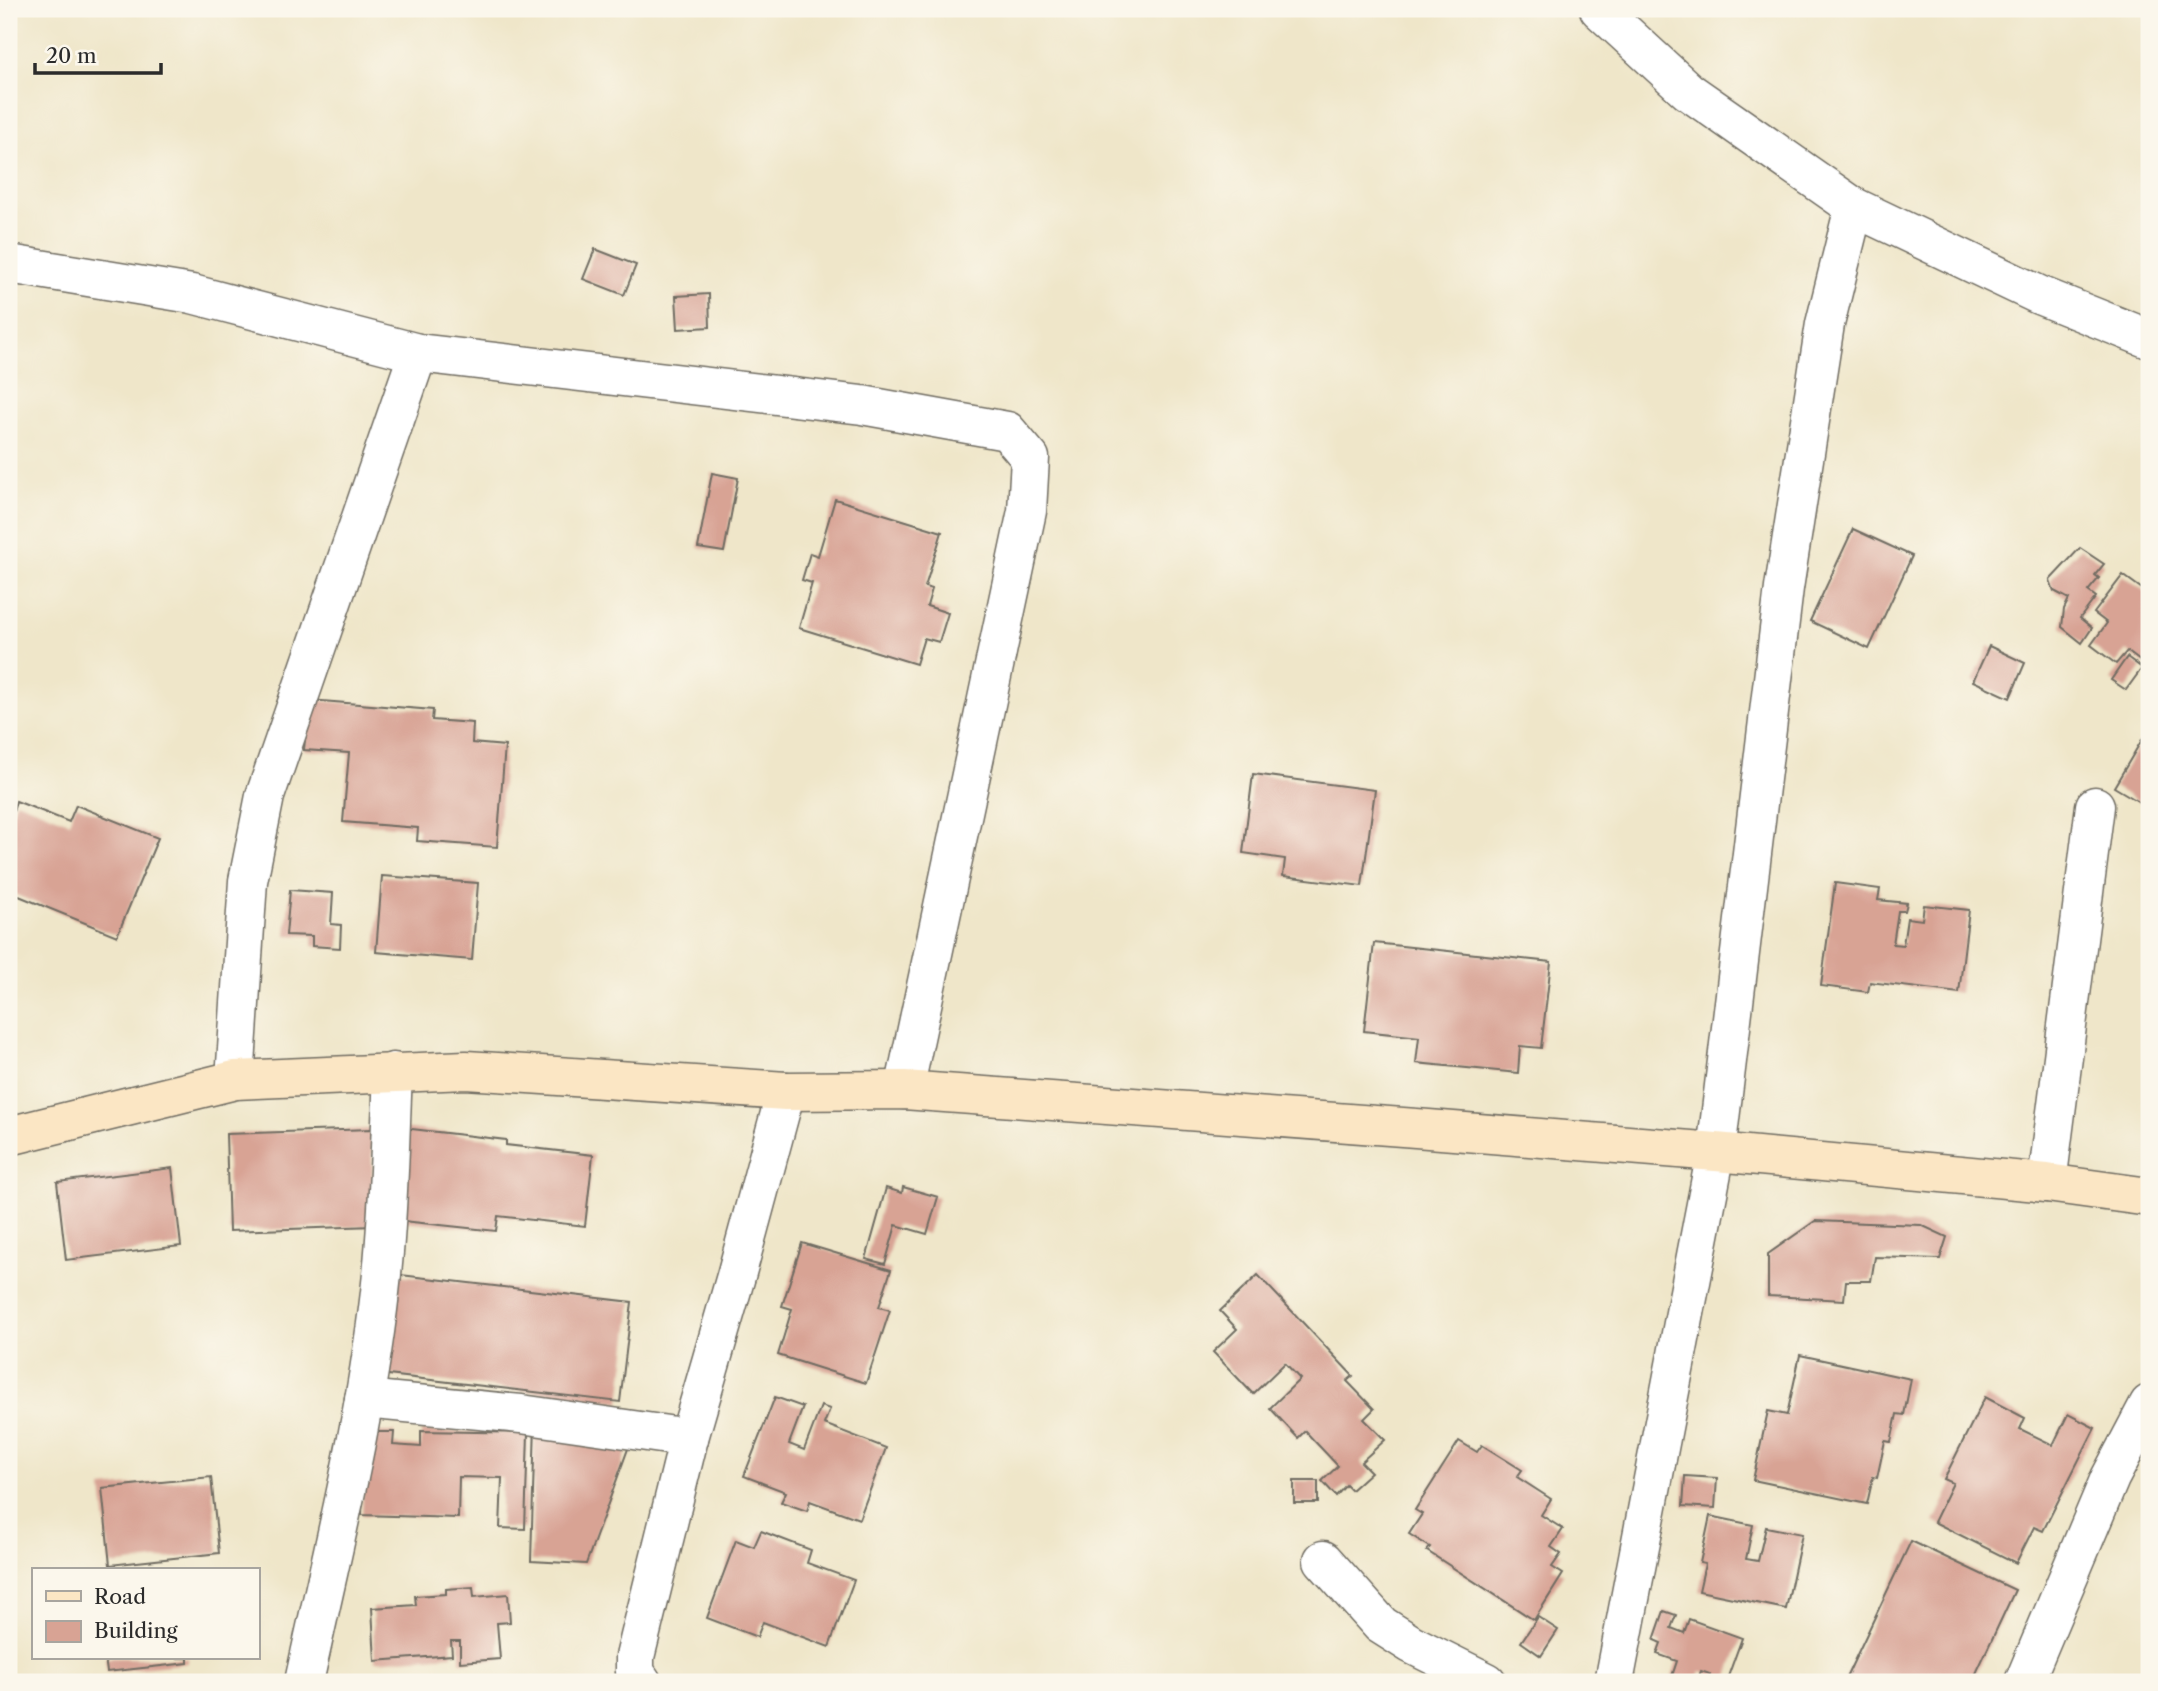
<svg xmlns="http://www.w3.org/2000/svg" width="2158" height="1691" viewBox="0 0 2158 1691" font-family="'Libre Caslon Text',serif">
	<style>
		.building { fill: #d8a394 }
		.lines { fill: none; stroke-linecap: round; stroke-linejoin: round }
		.street-casing { stroke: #706c62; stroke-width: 41 }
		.secondary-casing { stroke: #706c62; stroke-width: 41 }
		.street { stroke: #fff; stroke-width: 38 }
		.secondary { stroke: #fbe6c4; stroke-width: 38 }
	</style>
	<rect width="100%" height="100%" fill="#fbf7ec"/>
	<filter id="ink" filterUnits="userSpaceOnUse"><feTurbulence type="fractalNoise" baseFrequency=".0143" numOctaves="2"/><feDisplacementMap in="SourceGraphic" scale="14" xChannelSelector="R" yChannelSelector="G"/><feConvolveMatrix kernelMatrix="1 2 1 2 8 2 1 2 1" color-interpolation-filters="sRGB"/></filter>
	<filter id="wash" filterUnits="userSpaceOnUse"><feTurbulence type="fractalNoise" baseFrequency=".00686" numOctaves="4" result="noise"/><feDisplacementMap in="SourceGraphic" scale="28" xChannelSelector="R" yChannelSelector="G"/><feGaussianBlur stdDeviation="1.57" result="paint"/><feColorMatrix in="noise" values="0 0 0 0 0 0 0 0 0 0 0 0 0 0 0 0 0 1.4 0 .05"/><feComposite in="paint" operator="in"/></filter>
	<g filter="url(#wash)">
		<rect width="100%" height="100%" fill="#efe6c9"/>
		<g id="blocks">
			<!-- building -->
			<g class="building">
				<polygon points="595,249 636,265 624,295 583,279"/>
				<polygon points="709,294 710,327 678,329 676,296"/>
				<polygon points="712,473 738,478 724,552 698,548"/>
				<polygon points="835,499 942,532 925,587 932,589 927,606 948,613 939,642 924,638 916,664 799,628 812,583 802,580 810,553 818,556"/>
				<polygon points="1853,529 1912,556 1869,649 1810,621"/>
				<polygon points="2080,548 2104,564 2095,575 2099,578 2088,591 2096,597 2080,618 2092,628 2082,643 2062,627 2064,609 2069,599 2054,591 2050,580"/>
				<polygon points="2123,575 2149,594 2149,657 2144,664 2127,651 2116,664 2091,645 2107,623 2094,613"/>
				<polygon points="1989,646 2025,663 2010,698 1973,681"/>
				<polygon points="2127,657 2142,668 2126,690 2111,680"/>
				<polygon points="309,700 433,710 432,720 473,723 472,743 505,746 497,847 417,841 418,828 343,822 349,753 304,750"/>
				<polygon points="2149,728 2149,801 2146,806 2114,787"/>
				<polygon points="1253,774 1375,790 1362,886 1283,876 1285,859 1243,853"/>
				<polygon points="16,801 69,822 76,805 158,838 117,936 9,892 9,810 13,812"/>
				<polygon points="382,876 478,883 472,960 376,952"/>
				<polygon points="1835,883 1880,889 1878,900 1907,903 1905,911 1898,911 1893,944 1903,945 1907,918 1922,920 1924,905 1969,910 1959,993 1870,982 1868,992 1821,986"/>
				<polygon points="290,890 333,893 331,924 341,925 340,948 312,946 312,936 286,935"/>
				<polygon points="1374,943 1551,962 1541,1048 1520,1046 1518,1073 1416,1063 1419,1037 1364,1031"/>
				<polygon points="403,1128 506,1140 506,1145 593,1155 585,1226 498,1216 496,1231 394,1220"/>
				<polygon points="371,1129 374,1226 229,1231 226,1134"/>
				<polygon points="172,1168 181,1246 66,1260 57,1182"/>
				<polygon points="903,1187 938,1197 927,1234 896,1225 885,1264 866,1259 886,1188 902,1193"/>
				<polygon points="1815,1221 1921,1225 1947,1237 1940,1259 1875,1257 1871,1281 1846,1281 1844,1300 1768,1296 1768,1254"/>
				<polygon points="802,1243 891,1270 879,1307 890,1310 866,1383 778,1355 792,1309 782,1306"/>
				<polygon points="392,1274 632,1302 620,1402 380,1374"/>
				<polygon points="1258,1275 1353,1376 1347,1381 1374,1409 1364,1419 1385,1440 1361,1462 1371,1472 1351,1490 1346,1485 1336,1496 1322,1481 1338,1466 1305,1431 1298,1438 1270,1408 1300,1379 1285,1363 1253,1394 1213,1352 1237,1329 1220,1311"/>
				<polygon points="1800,1355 1911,1379 1904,1415 1897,1414 1891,1442 1885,1441 1877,1478 1873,1477 1867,1504 1753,1480 1768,1411 1787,1415"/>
				<polygon points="775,1397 803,1407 789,1444 804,1450 821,1406 830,1409 824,1424 886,1448 859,1519 810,1501 807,1511 781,1502 786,1492 744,1476"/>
				<polygon points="1985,1397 2025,1418 2020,1429 2053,1445 2068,1414 2095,1428 2043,1531 2034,1527 2016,1563 1934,1522 1953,1483 1944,1479"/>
				<polygon points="535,1423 633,1435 586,1564 531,1561"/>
				<polygon points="421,1431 528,1433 525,1529 500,1528 502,1478 459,1477 458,1518 362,1515 365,1432 394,1432 393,1445 421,1447"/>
				<polygon points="1459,1441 1477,1452 1482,1445 1522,1470 1517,1477 1551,1499 1541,1515 1563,1529 1551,1547 1561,1554 1552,1567 1563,1574 1534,1620 1427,1551 1430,1547 1409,1534 1422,1514 1415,1510"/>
				<polygon points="1685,1476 1717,1478 1715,1508 1683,1506"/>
				<polygon points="211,1477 219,1553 110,1565 102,1488"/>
				<rect x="1294" y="1481" width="24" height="22"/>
				<polygon points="1710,1516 1753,1525 1746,1559 1758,1561 1766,1527 1802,1534 1786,1609 1699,1591 1705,1564 1700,1563"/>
				<polygon points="761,1531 811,1550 807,1563 854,1580 829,1647 763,1622 757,1637 707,1618 736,1540 754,1547"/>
				<polygon points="1911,1541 2015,1590 1972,1682 1851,1682 1845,1680"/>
				<polygon points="473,1587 474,1597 508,1594 510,1622 497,1623 500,1659 460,1662 460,1641 451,1641 452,1655 375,1661 372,1608 416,1605 415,1596 446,1594 446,1589"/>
				<polygon points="1664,1611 1676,1615 1671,1628 1684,1633 1689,1619 1742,1638 1726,1682 1707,1682 1710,1674 1701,1671 1697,1682 1670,1682 1677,1661 1657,1654 1661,1643 1654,1640"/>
				<polygon points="1538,1617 1558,1630 1541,1656 1521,1642"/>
				<polygon points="105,1658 188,1658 188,1663 107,1672"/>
			</g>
		</g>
	</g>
	<g filter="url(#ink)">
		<use href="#blocks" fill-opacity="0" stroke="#706c62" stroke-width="2"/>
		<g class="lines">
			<!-- street casing -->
			<g class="street-casing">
				<g id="street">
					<polyline points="1599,9 1688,91 1854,207 2039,295 2149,339"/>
					<polyline points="9,264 192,294 418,353 862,405 1007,431 1030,458 1027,511 904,1090"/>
					<polyline points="235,1080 248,881 265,796 418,353"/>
					<polyline points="2047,1183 2095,806"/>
					<polyline points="364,1399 521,1414 689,1438"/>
					<polyline points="1323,1560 1381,1625 1411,1644 1487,1682"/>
					<path d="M304 1682C333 1547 368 1412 382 1274 389 1207 390 1139 393 1072"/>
					<polyline points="642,1682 635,1672 635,1657 689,1438 736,1276 786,1091"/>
					<polyline points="1614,1682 1716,1152 1784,588 1825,324 1854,207"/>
					<polyline points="2024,1682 2110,1478 2149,1404"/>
				</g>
			</g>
			<!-- secondary casing -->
			<g class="secondary-casing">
				<polyline id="secondary" points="9,1136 235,1080 466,1070 786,1091 904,1090 1416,1128 1716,1152 2047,1183 2149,1197"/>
			</g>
			<!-- street -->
			<use href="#street" class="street"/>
			<!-- secondary -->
			<use href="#secondary" class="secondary"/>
		</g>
	</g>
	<!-- margin -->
	<rect width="2158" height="1691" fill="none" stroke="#fbf7ec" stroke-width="35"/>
	<!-- legend -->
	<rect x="32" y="1568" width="228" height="91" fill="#fbf7ec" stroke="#a8a59f" stroke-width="2"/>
	<rect x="46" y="1591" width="35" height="10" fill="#fbe6c4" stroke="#a8a59f" stroke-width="2"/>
	<text x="94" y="1604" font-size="21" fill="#2b2b2b">Road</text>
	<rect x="46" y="1621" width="35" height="21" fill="#d8a394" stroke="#a8a59f" stroke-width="2"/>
	<text x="94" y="1638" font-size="21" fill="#2b2b2b">Building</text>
	<!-- scale -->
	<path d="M35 63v10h126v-10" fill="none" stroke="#2b2b2b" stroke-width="3.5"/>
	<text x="46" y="63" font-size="21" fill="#2b2b2b" stroke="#fbf7ec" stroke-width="5" paint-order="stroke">20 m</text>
</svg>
